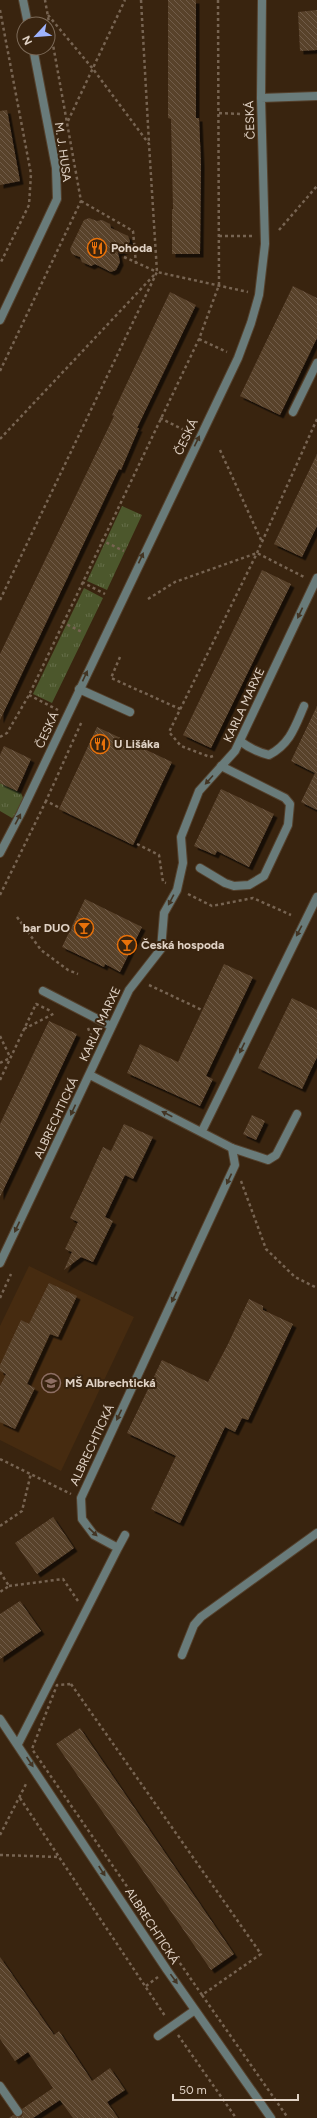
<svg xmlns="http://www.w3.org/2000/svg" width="317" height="2118" viewBox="0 0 317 2118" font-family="Figtree,sans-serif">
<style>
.built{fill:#462b10}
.grass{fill:url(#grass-tufts)}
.building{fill:url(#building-back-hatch);filter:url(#shadow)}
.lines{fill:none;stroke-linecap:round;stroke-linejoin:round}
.service-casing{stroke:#54402c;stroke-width:10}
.minor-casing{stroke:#54402c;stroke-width:10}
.path{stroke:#776452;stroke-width:2.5;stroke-dasharray:3 3;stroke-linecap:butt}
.service{stroke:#697b7a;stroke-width:8}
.minor{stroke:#697b7a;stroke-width:8}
.oneway{fill:#433524}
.labels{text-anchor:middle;stroke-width:4;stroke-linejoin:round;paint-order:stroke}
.street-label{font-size:12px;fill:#e0d2c5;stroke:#39240f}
.poi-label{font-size:12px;font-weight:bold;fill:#e0d2c5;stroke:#39240f;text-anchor:start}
</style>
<defs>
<pattern id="grass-tufts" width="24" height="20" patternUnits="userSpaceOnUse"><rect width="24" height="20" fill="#4c572c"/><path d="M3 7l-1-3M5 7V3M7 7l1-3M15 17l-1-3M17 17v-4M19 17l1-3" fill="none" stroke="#666e49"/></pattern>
<pattern id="building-back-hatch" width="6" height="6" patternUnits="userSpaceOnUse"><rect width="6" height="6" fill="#59422c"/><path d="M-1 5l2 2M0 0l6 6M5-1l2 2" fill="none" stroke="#715c49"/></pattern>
<filter id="shadow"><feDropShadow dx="3.5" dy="3.5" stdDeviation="0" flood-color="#0009"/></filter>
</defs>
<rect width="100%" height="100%" fill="#39240f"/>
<path class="built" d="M29 1266 134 1317 61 1471 0 1440V1326Z"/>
<path class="grass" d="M122 506 142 515 107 590 87 581Z
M84 588 103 598 52 703 33 694Z
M0 783 21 793 24 800 18 813 12 818 0 811Z"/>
<path class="building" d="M168 0H196V118H199L201 164 200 254H172V209H173L171 119 168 118Z
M317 10V50L300 51 298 12Z
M7 110 20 181 0 185V111Z
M89 218 97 221 102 220 110 224 111 228 128 236 130 241 126 250 118 253 120 262 116 270 111 272 95 264 91 266 82 262 80 257 72 254 70 249 84 220Z
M293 286 317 298V338L280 415 240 396Z
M170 292 196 305 137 428H139L121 470 119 469 0 720V654L114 416 112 415Z
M317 454V526L302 557 274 544Z
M262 570 291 584 211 748 183 735Z
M317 706V810L301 802 315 773 291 761Z
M97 727 172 762 133 845 59 809Z
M4 746 31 759 17 791 0 783V755Z
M221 789 274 814 249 867 217 851 215 855 194 846Z
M85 899 142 927 120 972 105 964 104 967 62 947Z
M224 964 253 977 206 1076 213 1079 200 1106 127 1073 140 1044 178 1062Z
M292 998 317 1010V1057L302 1089 258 1068Z
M49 1021 77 1034 0 1197V1124Z
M252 1115 265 1121 256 1140 243 1134Z
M124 1124 153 1137 133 1179 125 1175 105 1217 113 1221 93 1262 81 1257 64 1270 72 1252 65 1249 78 1222 70 1218 103 1147 111 1151Z
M49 1283 77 1296 58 1337 50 1334 27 1384 35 1388 15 1429 0 1422V1386L6 1374 0 1371V1365L21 1320 29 1324Z
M249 1299 263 1306V1310L293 1324 248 1420 242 1418 235 1432 225 1427 180 1523 151 1509 176 1456 127 1433 162 1360 208 1382 228 1344Z
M53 1517 74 1548 37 1574 15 1543Z
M20 1601 41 1631 0 1659V1614Z
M80 1728 234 1954 211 1970 56 1744Z
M0 1957 54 2035 59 2031 92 2081 110 2068 125 2090 107 2102 118 2118H73L60 2100 33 2118H9L13 2115 21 2117 23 2114 22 2109 53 2088 28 2052 15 2061 0 2039Z"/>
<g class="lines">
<defs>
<path id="service" d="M293 412 317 363
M79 689 130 712
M240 741C249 748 257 752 269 755 290 744 295 727 304 706
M200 868 225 883 234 886 249 885 264 876 288 825 290 804 285 798 221 766
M43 991 111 1026
M232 1148 268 1160 276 1155 297 1114
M182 1655 194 1625 201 1617 317 1533
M0 2086 18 2112"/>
<path id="minor" d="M23 0 28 24
M261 98 317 96
M0 320 57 199 56 168 33 48
M0 853 21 813 238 358 251 323 259 295 265 244 261 98 262 0
M202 1131 317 897
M0 1263 129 990 161 949 164 913 177 890 183 863 181 837 199 791 235 751 317 578
M118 1548 125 1535
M0 1719 167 1970 271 2118
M18 1744 118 1548 94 1535 82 1519 81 1498 235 1165 232 1148 90 1075
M158 2036 195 2010"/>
</defs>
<use href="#service" class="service-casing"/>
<use href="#minor" class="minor-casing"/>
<path class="path" d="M141 0 149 143
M0 10 31 174 29 205 0 264
M48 15 93 69 149 144 157 272 248 292
M219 113 242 114
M68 121 125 0
M81 201 133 231 136 264
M279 230 317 186
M219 236H252
M124 257 157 272
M199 339 227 352
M0 371 81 201 45 0
M160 418 190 433
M0 439 155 274
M220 450 262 542
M101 540 124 551
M82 582 105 594
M148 599 175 582 257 553 304 577
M0 600 157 272
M62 622 82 632
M120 657 111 678 180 709
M29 695 58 710
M0 737 7 733 29 695 199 339 219 285 218 0
M213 756 210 757 181 746 169 732 257 553 317 419
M58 807 46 801 82 721
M137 844 159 855 163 882 166 883
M188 894 212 906 253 898 291 915
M0 895 46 801
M17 917 41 950 68 970 78 974
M149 985 202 1010
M88 1028 92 1038
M24 1029 55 1013
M0 1036 10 1057
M0 1063 10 1058
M0 1080 36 1004 51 1011
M241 1181 266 1249 295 1277 317 1288
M0 1298 11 1274
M0 1459 71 1494
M0 1526 22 1511 31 1473
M0 1572 9 1586 0 1592
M9 1586 63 1579 78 1601
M71 1684 261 1954 202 1995 32 1749 57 1685Z
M20 1798 59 1857
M0 1835 26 1784
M0 1855 59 1857 165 2016
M146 1986 158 1977
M202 1995 288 2118
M178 2035 236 2118"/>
<use href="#service" class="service"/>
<use href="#minor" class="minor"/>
</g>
<defs><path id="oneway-solid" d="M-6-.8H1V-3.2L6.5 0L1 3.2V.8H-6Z"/></defs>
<g class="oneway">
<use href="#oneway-solid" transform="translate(197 441) rotate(-64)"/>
<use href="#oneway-solid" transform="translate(141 558) rotate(-65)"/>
<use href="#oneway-solid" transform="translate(300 613) rotate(115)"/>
<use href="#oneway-solid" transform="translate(85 676) rotate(-65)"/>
<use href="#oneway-solid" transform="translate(209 780) rotate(132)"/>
<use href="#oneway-solid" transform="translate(18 819) rotate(-62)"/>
<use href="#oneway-solid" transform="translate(171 900) rotate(118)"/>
<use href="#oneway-solid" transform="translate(299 931) rotate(118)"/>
<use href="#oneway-solid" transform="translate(242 1048) rotate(116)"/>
<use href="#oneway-solid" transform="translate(73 1110) rotate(115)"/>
<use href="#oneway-solid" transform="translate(167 1114) rotate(-153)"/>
<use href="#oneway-solid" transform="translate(229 1179) rotate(115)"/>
<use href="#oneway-solid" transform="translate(17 1227) rotate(115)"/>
<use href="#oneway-solid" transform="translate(174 1297) rotate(115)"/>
<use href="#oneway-solid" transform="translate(119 1415) rotate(115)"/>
<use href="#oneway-solid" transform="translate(93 1532) rotate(44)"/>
<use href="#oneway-solid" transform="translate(30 1762) rotate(56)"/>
<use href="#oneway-solid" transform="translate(102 1871) rotate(57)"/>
<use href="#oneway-solid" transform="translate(174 1979) rotate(54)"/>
</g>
<defs>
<symbol id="restaurant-ring" viewBox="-11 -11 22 22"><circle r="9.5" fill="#39240f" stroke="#e8710a" stroke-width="1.5"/><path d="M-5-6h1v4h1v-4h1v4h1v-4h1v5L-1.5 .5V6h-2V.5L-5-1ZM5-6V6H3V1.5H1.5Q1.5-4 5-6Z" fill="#e8710a"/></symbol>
<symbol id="bar-ring" viewBox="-11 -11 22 22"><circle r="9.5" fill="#39240f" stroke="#e8710a" stroke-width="1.5"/><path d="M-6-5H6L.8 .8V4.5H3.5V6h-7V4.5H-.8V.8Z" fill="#e8710a"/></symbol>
<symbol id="school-ring" viewBox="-11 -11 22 22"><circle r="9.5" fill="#39240f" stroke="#8d6e63" stroke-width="1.5"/><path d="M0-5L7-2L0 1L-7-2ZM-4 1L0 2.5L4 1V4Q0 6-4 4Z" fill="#8d6e63"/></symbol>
</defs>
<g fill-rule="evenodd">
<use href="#restaurant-ring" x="86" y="237" width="22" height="22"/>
<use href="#restaurant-ring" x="89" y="733" width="22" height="22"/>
<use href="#bar-ring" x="73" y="917" width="22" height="22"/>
<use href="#bar-ring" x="116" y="934" width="22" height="22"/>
<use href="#school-ring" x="40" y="1372" width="22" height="22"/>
</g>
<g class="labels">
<g class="street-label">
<text transform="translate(250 120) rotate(-92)" y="4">ČESKÁ</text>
<text transform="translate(63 152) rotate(82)" y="4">M. J. HUSA</text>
<text transform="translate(186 437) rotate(-64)" y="4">ČESKÁ</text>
<text transform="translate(244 705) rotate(-65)" y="4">KARLA MARXE</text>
<text transform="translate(47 730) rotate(-65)" y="4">ČESKÁ</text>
<text transform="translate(100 1024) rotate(-65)" y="4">KARLA MARXE</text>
<text transform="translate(56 1118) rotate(-65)" y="4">ALBRECHTICKÁ</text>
<text transform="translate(92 1445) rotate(-65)" y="4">ALBRECHTICKÁ</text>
<text transform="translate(152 1926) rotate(57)" y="4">ALBRECHTICKÁ</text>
</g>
<g class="poi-label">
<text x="111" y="252">Pohoda</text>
<text x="114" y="748">U Lišáka</text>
<text x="70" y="932" text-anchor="end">bar DUO</text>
<text x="141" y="949">Česká hospoda</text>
<text x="65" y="1387">MŠ Albrechtická</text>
</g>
</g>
<g transform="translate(36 36) rotate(244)"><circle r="19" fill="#39240f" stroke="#7c6a58"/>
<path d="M0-3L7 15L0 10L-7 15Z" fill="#9eb3fd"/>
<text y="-6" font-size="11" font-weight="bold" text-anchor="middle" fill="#e0d2c5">N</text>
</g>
<path d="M173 2094v6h125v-6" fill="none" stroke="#e0d2c5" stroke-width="2"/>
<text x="179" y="2094" font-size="12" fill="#e0d2c5" stroke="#39240f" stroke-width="3" paint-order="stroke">50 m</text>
</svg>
